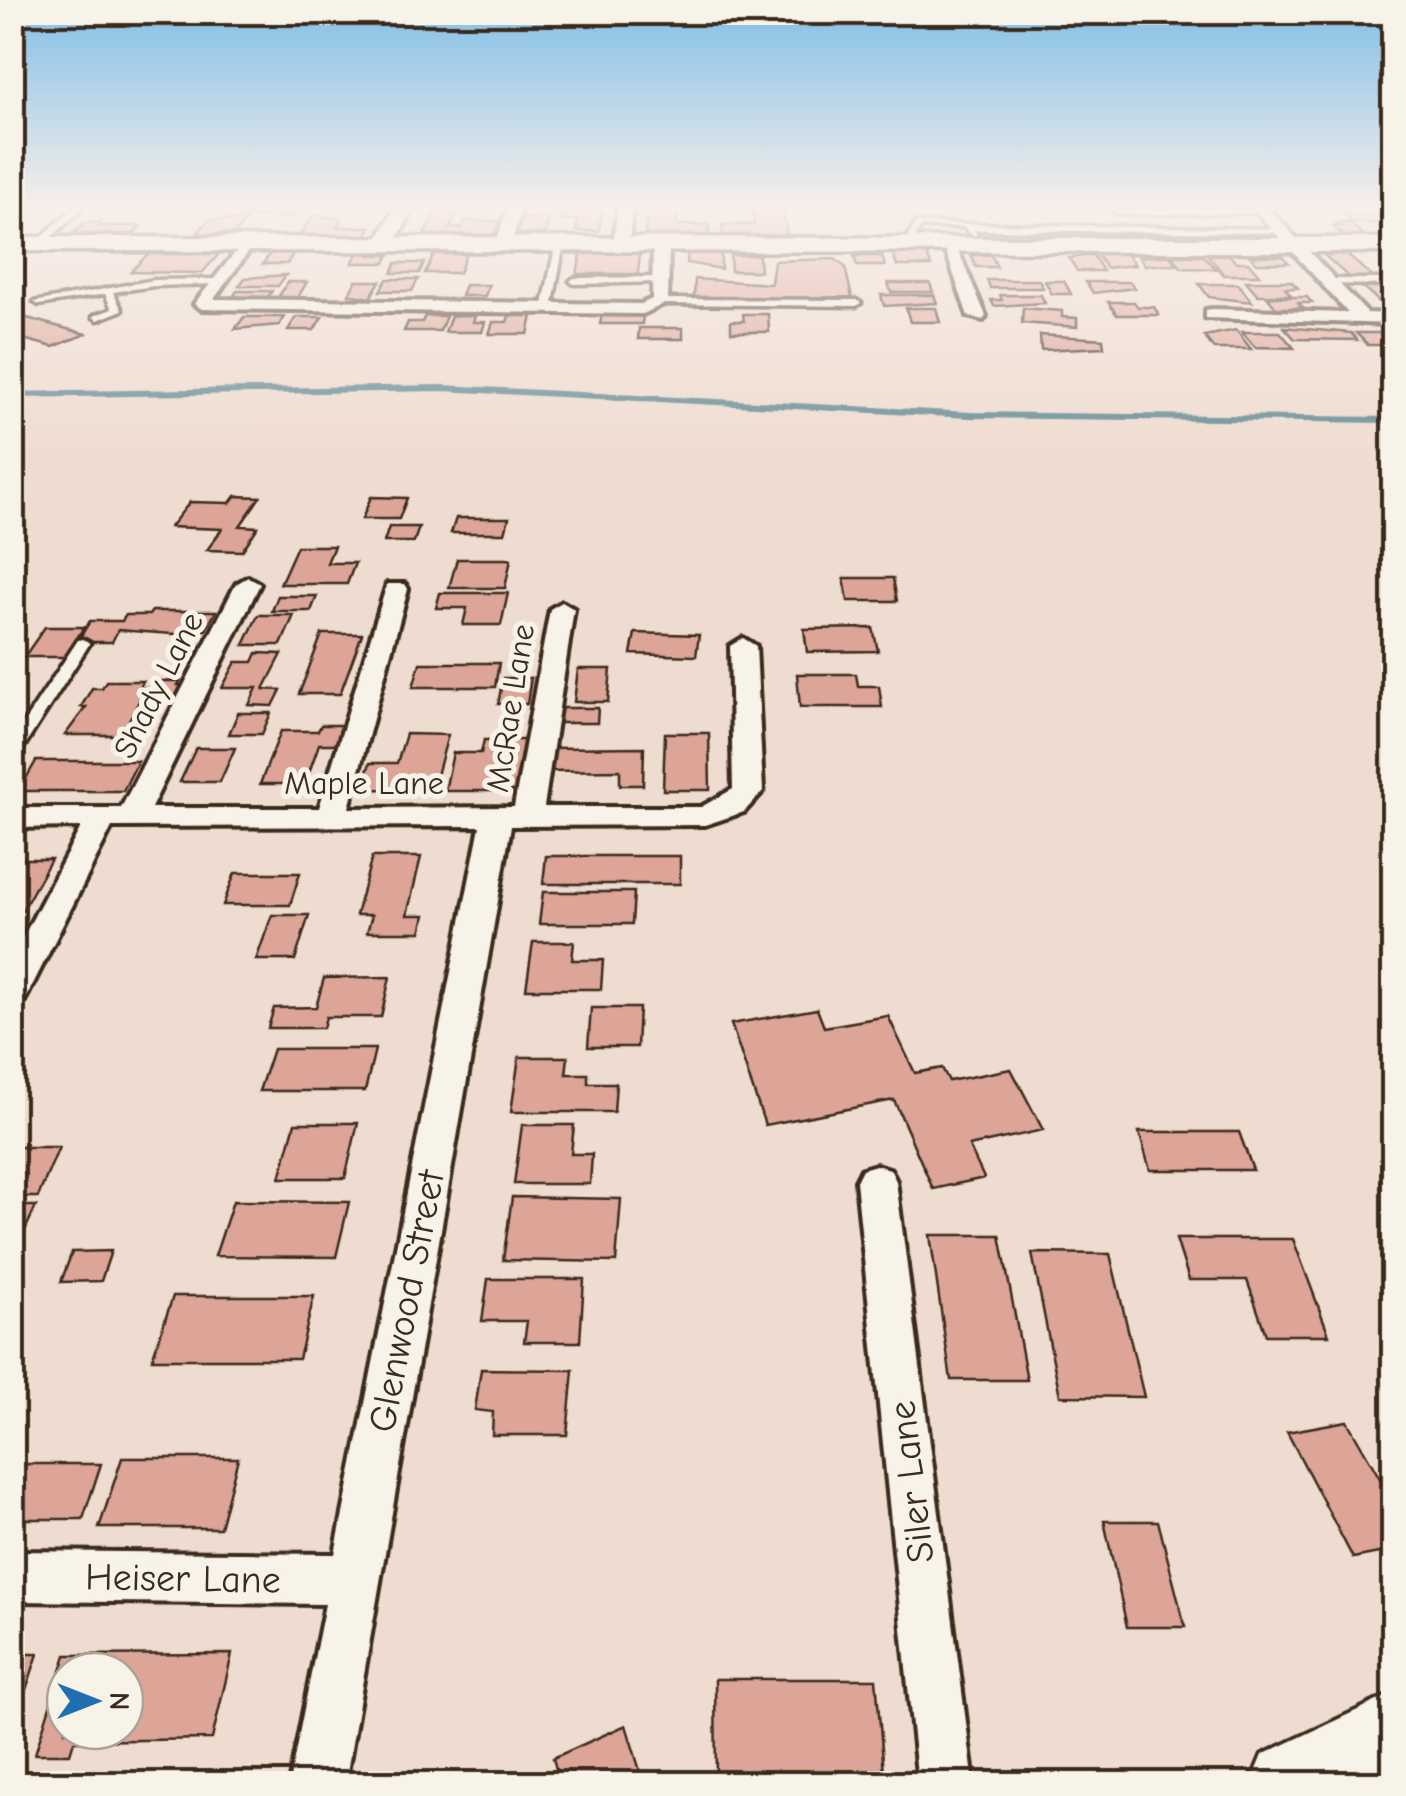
<svg xmlns="http://www.w3.org/2000/svg" width="1406" height="1796" viewBox="0 0 1406 1796" font-family="'Comic Neue',sans-serif">
<style>
.lines{fill:none;stroke-linecap:round;stroke-linejoin:round}
.stream{stroke:#698d97;stroke-width:6}
.building{fill:#dda598;stroke:#3b2a1e;stroke-width:2.5;fill-rule:evenodd}
.service-casing{stroke:#3b2a1e;stroke-width:7}
.minor-casing{stroke:#3b2a1e;stroke-width:8}
.tertiary-casing{stroke:#3b2a1e;stroke-width:8}
.secondary-casing{stroke:#3b2a1e;stroke-width:7}
.service{fill:#f7f3e8;fill-rule:evenodd}
.minor{fill:#f7f3e8;fill-rule:evenodd}
.tertiary{fill:#f7f3e8;fill-rule:evenodd}
.secondary{fill:#f7f3e8;fill-rule:evenodd}
.labels{text-anchor:middle;stroke-width:10;stroke-linejoin:round;paint-order:stroke}
.street-label{font-size:32px;fill:#3b2a1e;stroke:#f7f3e8}
.near-street-label{font-size:38px;fill:#3b2a1e;stroke:#f7f3e8}
</style>
<rect width="100%" height="100%" fill="#efdcd0"/>
<filter id="ink" filterUnits="userSpaceOnUse"><feTurbulence type="fractalNoise" baseFrequency=".01" numOctaves="2"/><feDisplacementMap in="SourceGraphic" scale="20" xChannelSelector="R" yChannelSelector="G"/><feConvolveMatrix kernelMatrix="1 2 1 2 8 2 1 2 1" color-interpolation-filters="sRGB"/></filter>
<g filter="url(#ink)">
<g class="lines">
<path class="stream" d="M12 395 442 388 971 415 1394 420"/>
</g>
<path class="building" d="M298 208 291 217H244L254 208Z
M648 208H678L677 225H709V235H645Z
M753 208H783L787 235H723L722 225H754Z
M581 211H602L599 231H576L578 220H559L561 214Z
M435 213H457L450 228H462L465 221H500L495 235H424Z
M313 215 342 219 337 227H371L365 237 300 235Z
M1345 215H1376L1386 223H1353Z
M522 218H549L545 234H517Z
M208 220H246L235 234H197Z
M101 222 98 226H141L133 234H72L85 223Z
M1337 223H1349L1366 237H1345L1333 226H1341Z
M359 251H372L370 255H389L385 263H352Z
M688 251H721V269L687 263Z
M892 251 927 254 931 266H897Z
M271 252H294L287 264H263Z
M1095 252H1126L1135 265 1106 268Z
M581 253H640L638 274H577Z
M148 254H219L202 273 131 272Z
M434 254H466L459 273H425Z
M1346 254 1375 279 1352 280 1324 255Z
M730 255H759L760 271H731Z
M971 255H991L997 267H976Z
M1093 255 1103 271H1077L1069 258Z
M1208 255H1229L1236 262H1248L1259 275H1224Z
M854 256H882L885 266H857Z
M1149 256H1170L1177 265H1145L1139 257Z
M1172 256H1204L1216 269 1182 268Z
M1250 256H1282L1289 263H1257Z
M835 259 845 267 852 297 694 298 695 279 771 284 774 261Z
M396 263H424L419 273H392Z
M286 275 278 286H239L245 278Z
M387 279H418L412 291H380Z
M987 280H1039L1043 288H990Z
M356 281H380L370 298 349 294Z
M1045 281H1064L1071 294H1052Z
M1246 281H1291L1298 288H1285L1291 295H1258Z
M288 282H307L295 302H275Z
M1086 282H1130L1135 288 1093 293Z
M888 283H930L933 292H891Z
M1199 284H1238L1252 302 1209 297Z
M1349 284H1382L1394 294V306H1384L1364 288Z
M465 285H489L485 296H461Z
M237 291H272L266 300H231Z
M881 295H934L937 303 884 306Z
M1000 295H1041L1045 303 994 306 991 300H1002Z
M1267 297H1307L1312 303H1298L1303 308H1276Z
M1108 302H1134L1138 307H1154L1159 315H1117Z
M906 308H936L940 322H910Z
M1023 308 1062 311V317L1077 318V327L1022 323Z
M743 314H768L769 332H731V321H744Z
M602 315H643L642 324H600Z
M425 316H446L440 331H404L408 322H422Z
M451 316H475L473 322H485L482 332H445Z
M509 316H532L528 334H489L493 322H507Z
M244 317H284L279 325 235 329Z
M296 317H322L314 330H288Z
M27 318 86 334 53 347 12 336V324Z
M1284 327 1351 333 1357 340 1295 339Z
M639 328H683V339H638Z
M1236 330 1251 349H1214L1204 336Z
M1242 332H1280L1294 348 1255 347Z
M1356 333H1389L1394 345H1368Z
M1040 335 1103 339 1104 347 1041 350Z
M235 496 260 497 240 526 258 527 242 551 207 550 222 529 170 527 190 502 230 503Z
M371 497 407 498 399 519H362Z
M456 518H509L505 533H451Z
M389 527H419L414 542H384Z
M297 546H334L327 563H355L347 584H280Z
M457 559H511L505 588H449Z
M844 578H893L897 601H848Z
M440 593H508L501 625H463L467 608H436Z
M278 596H317L311 611H272Z
M152 611H216L206 630H189L186 635 118 630 112 642H77L90 621H122L126 615H149Z
M258 615H294L281 645H244Z
M45 627H84L65 657H24Z
M873 628 878 651 807 652 804 629Z
M635 633 699 635 696 656 631 654Z
M322 634H362L340 694H299Z
M257 653 282 654 264 689 281 690 273 706 249 705 257 688H222L236 662H253Z
M420 663H499L495 687H413Z
M578 669H611L608 702H574Z
M797 674H856L858 686H879L882 707H800Z
M503 678H531L527 704H498Z
M106 681H143L140 688H146L129 720H146L138 735H65L86 707H81L92 688H102Z
M160 681H180L178 685H188L182 698H163L165 693H153Z
M561 708H598L597 723H559Z
M238 713H271L262 734H229Z
M321 725H353L346 744H319L305 784H260L281 731H318Z
M665 733H709L710 790H663Z
M406 734 448 735 433 790 361 789 370 763H397Z
M484 740H525L516 791H445L453 753H481Z
M644 747 643 785H620V770L550 771 553 748Z
M196 748H235L220 782H180Z
M36 761H138L123 791H19Z
M546 856H680V884H543Z
M372 857H421L407 915H425L421 932H367L372 915H356Z
M12 859H51L14 925H12Z
M235 873H300L290 905H223Z
M543 892H634L632 924H539Z
M272 915H309L295 960H256Z
M533 942H574L572 960H603L601 989H526Z
M390 977 381 1017H326L323 1028H268L274 1008 316 1007 324 978Z
M591 1008H639L637 1047H588Z
M817 1009 824 1027 888 1016 915 1073 942 1068 949 1081 1011 1069 1043 1130 969 1146 984 1178 933 1189 894 1100 765 1125 731 1024Z
M273 1049H375L365 1091H259Z
M519 1057H568L566 1074H588V1083H616L614 1112H511Z
M295 1123H358L345 1178H280Z
M522 1125H574L571 1154H592L590 1184H514Z
M1139 1132H1239L1253 1170H1150Z
M12 1147H59L38 1197H12Z
M512 1197 621 1199 616 1262 503 1260Z
M233 1201 349 1202 336 1257 215 1256Z
M12 1206H36L12 1259Z
M930 1235H1000L1027 1380H951Z
M1176 1239H1293L1329 1335H1266L1247 1280H1189Z
M111 1251 101 1281 61 1282 72 1252Z
M1032 1253 1110 1254 1144 1397 1060 1396Z
M488 1279H584L580 1342H524L527 1321H482Z
M173 1296H314L299 1359H152Z
M481 1369 573 1370 567 1435H492L493 1412 475 1410Z
M1347 1421 1394 1503V1550L1353 1558 1287 1432Z
M122 1458H238L220 1528H99Z
M12 1464H101L83 1519H12Z
M1104 1521H1158L1185 1627H1127Z
M12 1654H38L15 1722H12Z
M232 1654 212 1739 74 1741 70 1754H35L66 1655ZM65 1671H125V1731H65Z
M715 1679H876L885 1784H716Z
M626 1725 644 1784H560L553 1758Z"/>
<g class="lines">
<defs>
<path id="service" d="M74 208H83L42 246H36V242Z
M1263 209 1266 213 1117 214 1113 212 1117 210Z
M916 223 1282 229 1286 231 1282 233 974 230 977 234 973 236 964 227H921L916 236 918 243 914 245 908 236Z
M560 241 564 243 552 309 547 312 542 309 556 243Z
M660 277 663 282 574 284 570 281 574 278Z
M214 279 217 284 154 286 113 292 122 310 98 320 93 317 95 315 112 309 105 294 39 305 34 302 154 280Z
M1327 279H1394V285L1324 284Z
M660 299 856 300 861 303 856 306 657 304Z
M83 639 90 643 20 753 12 758V740L78 640Z"/>
<path id="minor" d="M508 208H522L511 244 503 249 495 244Z
M618 208H632L629 243 621 248 613 243Z
M1253 208H1268L1367 313 1394 314V324L1206 318V310L1212 309 1348 313Z
M661 238 669 243 668 302 643 314 202 309 194 304 246 239 254 244 214 299 641 304 652 299 653 243Z
M942 240 955 243 986 316 983 320 968 316Z
M248 577 260 584 151 808H319L387 584H405L408 589 349 808 514 807 550 609 562 602 574 609 544 807H701L733 789 730 646 743 638 756 646 763 791 744 812 705 825 511 826 345 1784H289L325 1604 12 1601V1551L335 1554 480 826 112 827 29 992 24 1001 12 1004V958L81 827 12 828V808H121L236 584Z
M876 1165 890 1169 896 1181 974 1784H918L856 1181 862 1169Z"/>
<path id="tertiary" d="M395 208H414L392 248H378L375 244Z"/>
<path id="secondary" d="M12 237 1394 238V252L12 251Z
M1394 1693V1776L1378 1784H1250L1262 1755Z"/>
</defs>
<use href="#service" class="service-casing"/>
<use href="#minor" class="minor-casing"/>
<use href="#tertiary" class="tertiary-casing"/>
<use href="#secondary" class="secondary-casing"/>
<use href="#service" class="service"/>
<use href="#minor" class="minor"/>
<use href="#tertiary" class="tertiary"/>
<use href="#secondary" class="secondary"/>
</g>
</g>
<linearGradient id="sky" x2="0" y2="1"><stop stop-color="#81bfe8"/><stop offset="0.45" stop-color="#f8efea"/><stop offset="1" stop-color="#f8efea" stop-opacity="0"/></linearGradient>
<rect width="1406" height="460" fill="url(#sky)"/>
<g class="labels">
<g class="street-label">
<text transform="translate(158 685) rotate(-63)" y="11">Shady Lane</text>
<text transform="translate(510 708) rotate(-81)" y="11">McRae Lane</text>
<text x="364" y="794">Maple Lane</text>
</g>
<g class="near-street-label">
<text transform="translate(406 1301) rotate(-79)" y="13">Glenwood Street</text>
<text transform="translate(911 1482) rotate(-97)" y="13">Siler Lane</text>
<text transform="translate(183 1578) rotate(1)" y="13">Heiser Lane</text>
</g>
</g>
<rect width="1406" height="1796" fill="none" stroke="#f7f3e8" stroke-width="50"/>
<rect x="25" y="25" width="1356" height="1746" fill="none" stroke="#3b2a1e" stroke-width="4" filter="url(#ink)"/>
<g transform="translate(95 1701) rotate(90)"><circle r="48" fill="#f7f3e8" stroke="#aca397" stroke-width="2.5"/>
<path d="M0-8L18 38L0 25L-18 38Z" fill="#1f6fb2"/>
<text y="-15" font-size="28" font-weight="bold" text-anchor="middle" fill="#3b2a1e">N</text>
</g>
</svg>
